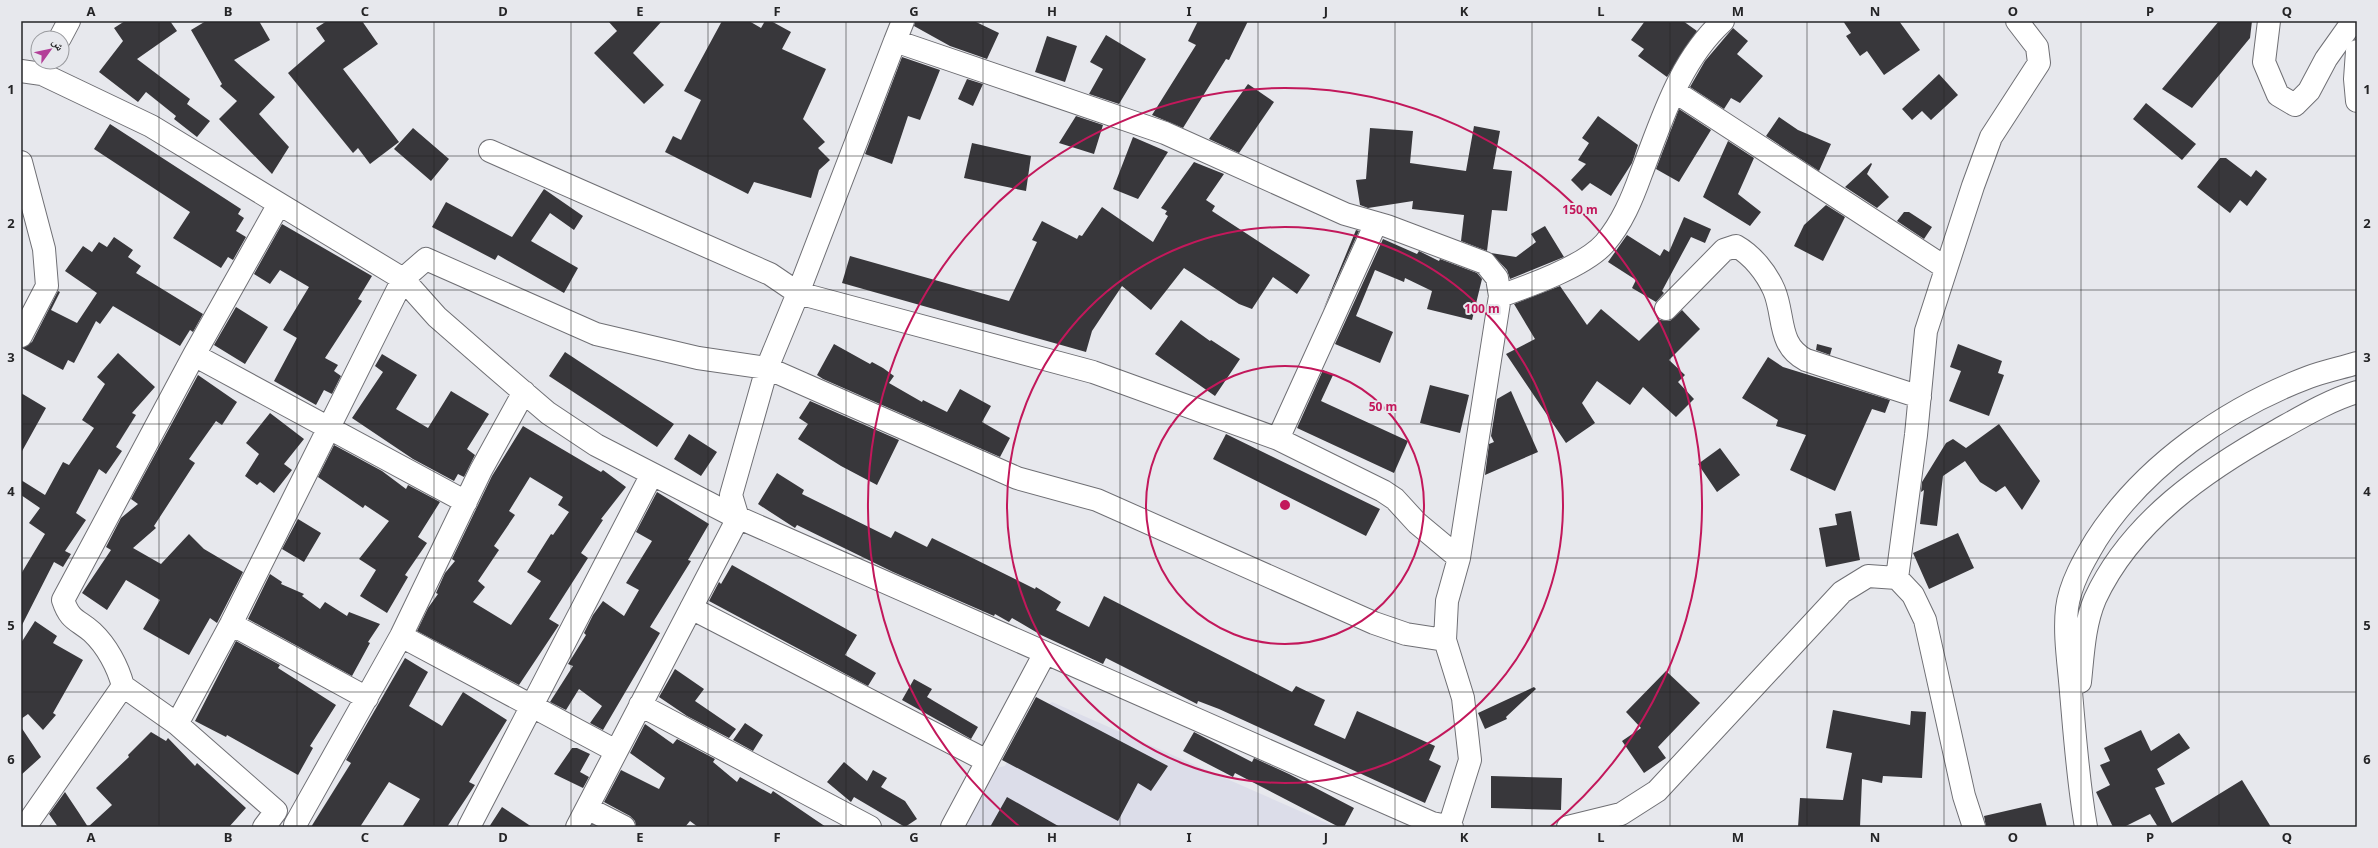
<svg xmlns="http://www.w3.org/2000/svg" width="2378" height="848" viewBox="0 0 2378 848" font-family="'Noto Sans','Noto Naskh Arabic',sans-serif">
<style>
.built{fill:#dcdde9}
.building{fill:#38373b;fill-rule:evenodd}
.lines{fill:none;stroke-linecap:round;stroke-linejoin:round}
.minor-casing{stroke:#6f6f74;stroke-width:24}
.major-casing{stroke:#6f6f74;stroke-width:24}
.minor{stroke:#fff;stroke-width:22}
.major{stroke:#fff;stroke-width:22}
.grid{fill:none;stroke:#252527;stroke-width:1;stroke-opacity:0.55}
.ring{fill:none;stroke:#c2185b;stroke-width:2}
.centre{fill:#c2185b;stroke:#e7e8ed;stroke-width:2}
.ring-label{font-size:12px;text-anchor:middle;font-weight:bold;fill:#c2185b;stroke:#e7e8ed;stroke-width:4;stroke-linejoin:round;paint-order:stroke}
.neatline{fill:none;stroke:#252527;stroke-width:1.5}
.grid-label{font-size:13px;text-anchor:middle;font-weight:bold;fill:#252527}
</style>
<rect width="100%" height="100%" fill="#e7e8ed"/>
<path class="built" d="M1035 701 1046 706 1052 702 1336 827H958L987 770 1005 766Z"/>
<path class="building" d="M125 21H170L177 31 137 59 190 99 187 104 210 121 197 137 174 119 176 116 146 92 138 102 99 72 123 41 114 28Z
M206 21H259L270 40 234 60 275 97 259 114 289 147 272 174 219 119 237 101 220 86 222 84 191 30Z
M327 21H362L378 44 343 69 399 142 370 164 358 148 353 153 288 73 325 41 316 28Z
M608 21H662L633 53 664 85 644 104 594 53 617 31Z
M722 21H749L761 28 765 21H771L791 32 782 49 826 69 803 119 825 142 818 148 830 160 819 170 811 198 754 182 748 194 665 152 673 136 681 140 701 100 684 91Z
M915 21H974L999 33 987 59 950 46 914 26Z
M1198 21H1248L1229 60 1226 59 1183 128 1152 115 1196 45 1188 41Z
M1645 21H1683L1697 31 1667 77 1638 56 1644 49 1631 40Z
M1843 21H1899L1920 50 1884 75 1867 51 1860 56 1846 36 1851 33Z
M2219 21H2252L2250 38 2192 108 2162 89Z
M1733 28 1748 41 1737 54 1763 76 1740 103 1731 98 1724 109 1690 87 1705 61Z
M1106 35 1146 59 1119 104 1089 94 1103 69 1090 62Z
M1047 36 1077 46 1065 82 1035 72Z
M902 57 940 70 920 120 908 116 892 164 865 154Z
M1939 74 1958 95 1931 120 1922 111 1912 120 1902 109Z
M967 79 983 84 973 106 958 99Z
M1248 84 1274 102 1239 153 1209 139Z
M2146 103 2196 144 2182 160 2133 119Z
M1679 109 1711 130 1679 182 1656 169Z
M1076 116 1103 125 1094 154 1059 143Z
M1598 116 1638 145 1632 163 1611 196 1590 183 1582 191 1571 180 1586 164 1578 160 1589 143 1582 138Z
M1779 117 1798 130 1831 144 1819 171 1766 136Z
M110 124 241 209 238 214 244 218 236 231 246 237 233 260 228 257 221 268 173 238 190 212 94 149Z
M1474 126 1500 131 1493 169 1512 171 1507 211 1492 210 1487 251 1461 241 1464 215 1412 209 1413 201 1368 208 1360 205 1356 180 1366 179 1370 128 1413 131 1410 163 1466 171Z
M413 128 449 159 431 181 394 149Z
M1133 137 1168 152 1138 199 1113 189Z
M1728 141 1754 158 1738 194 1761 212 1750 226 1703 197Z
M972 143 1031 156 1026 191 964 178Z
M2220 158H2226L2251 177 2256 170 2267 179 2247 206 2240 200 2230 213 2197 187Z
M1194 162 1224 174 1206 200 1215 206 1212 211 1310 275 1297 294 1273 277 1252 309 1239 304 1184 268 1151 310 1122 286 1092 331 1086 352 842 283 850 256 1009 301 1037 242 1032 240 1042 221 1077 239 1079 235 1082 236 1102 207 1153 242 1168 216 1165 214 1167 211 1161 208Z
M1871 163 1872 164 1867 174 1889 197 1877 208 1845 187Z
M544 189 583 216 574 230 550 213 531 241 578 268 564 293 498 255 495 260 432 227 446 202 512 237Z
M1826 205 1845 217 1823 261 1794 246 1804 225Z
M1904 212H1909L1932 227 1924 239 1897 221Z
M1684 217 1711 229 1705 243 1691 237 1662 291 1664 293 1656 302 1632 288 1636 280 1608 262 1627 235 1660 256 1664 249 1669 252Z
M282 224 372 276 358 299 362 301 325 358 338 365 334 371 341 376 332 394 324 390 316 405 274 381 297 338 283 330 309 287 280 270 270 284 254 274Z
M1545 226 1564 257 1510 279 1507 270 1491 253 1516 257 1536 242 1531 234Z
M1356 230 1359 231 1323 310Z
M114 237 133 250 128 257 141 266 136 273 203 314 193 332 190 330 180 346 113 306 100 324 96 321 74 363 68 360 63 370 22 348 32 342 58 291 60 292 51 310 77 323 97 293 65 271 83 246 92 252 99 242 107 247Z
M1383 239 1417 254 1419 251 1439 261 1440 259 1477 273 1482 279 1472 320 1427 309 1432 291 1405 278 1404 282 1375 270 1356 316 1393 332 1380 363 1335 344Z
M1560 286 1587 325 1601 309 1639 341 1660 320 1670 321 1682 310 1700 329 1669 360 1685 375 1678 382 1694 399 1676 417 1643 387 1630 405 1597 381 1582 403 1595 423 1566 443 1506 354 1535 339 1514 304Z
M236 307 268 327 245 364 214 345Z
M1181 320 1210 341 1211 340 1240 359 1215 396 1155 354Z
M834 344 870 364 872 362 883 368 894 376 889 383 922 402 923 400 947 412 960 389 991 406 982 422 1010 438 1000 457 823 379 817 375Z
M1817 344 1832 348 1830 355 1816 350Z
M1958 344 2002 361 1998 373 2004 375 1989 416 1949 401 1961 371 1950 367Z
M565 352 674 424 657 447 549 376Z
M118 353 155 387 132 413 136 415 116 447 122 451 106 474 99 469 76 513 86 520 65 551 71 554 63 567 54 562 21 627V574L45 534 29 523 40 508 21 495V480L45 495 63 462 69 465 94 428 82 420 105 384 97 377Z
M382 354 417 375 396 409 428 428 451 391 489 414 467 449 475 455 464 477 458 474 454 481 413 459 352 418 383 372 375 366Z
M1768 357 1783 367 1890 400 1885 413 1872 409 1835 491 1790 470 1806 435 1776 426 1778 420 1742 398Z
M1323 370 1333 375 1321 401 1408 441 1394 473 1297 428Z
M198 375 237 402 222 425 216 421 189 459 195 463 154 526 156 528 133 548 161 564 189 534 204 549 243 572 217 623 210 618 189 655 143 629 160 600 126 580 107 610 82 593 111 550 106 547 121 518 138 504 131 499Z
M1430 385 1469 395 1460 433 1420 423Z
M1511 391 1538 452 1485 475 1489 444 1494 442 1491 436 1497 399Z
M21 393 46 408 21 453Z
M810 401 899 440 877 485 841 466 798 439 808 424 799 418Z
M270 413 304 439 284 464 292 470 274 493 260 482 257 485 245 476 259 454 246 443Z
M1999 424 2040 481 2022 510 2005 486 1996 492 1980 482 1965 461 1943 476 1937 526 1920 524 1924 490 1921 492 1922 482 1946 443 1953 439 1966 448Z
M523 426 601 472 603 470 626 487 601 519 603 520 581 553 588 558 549 619 559 625 519 685 417 631 428 608 438 594 436 593 445 573 455 561 452 559 492 476ZM530 477 563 497 558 505 569 512 553 535 551 534 527 572 541 581 511 625 473 602 485 587 478 581 499 550 494 546 515 515 509 511Z
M689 434 717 452 701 476 674 459Z
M1226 434 1380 509 1366 536 1213 459Z
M334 445 382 471 406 489 408 485 440 502 418 537 427 543 405 575 408 577 387 613 360 596 376 570 359 559 389 521 365 505 363 508 318 477Z
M1720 448 1740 475 1717 492 1698 464Z
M777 473 804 490 802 494 891 538 895 531 927 547 932 538 1035 589 1036 587 1061 602 1056 610 1089 627 1104 596 1292 692 1296 686 1325 700 1314 725 1345 739 1357 711 1435 746 1429 760 1441 766 1425 803 1219 709 1198 701 1197 704 1106 658 1103 664 1041 635 1012 618 1009 622 995 614 994 616 893 572 797 525 795 528 758 504Z
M657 492 709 524 688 560 691 561 650 627 660 633 603 730 590 723 602 706 579 689 566 710 550 702 573 666 568 664 586 635 584 633 593 615 603 601 624 616 639 590 626 583 652 541 636 532Z
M1851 511 1860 560 1826 567 1819 528 1837 525 1835 514Z
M298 519 321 533 304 562 282 549Z
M1958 533 1974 568 1929 589 1913 553Z
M732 565 857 635 845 655 876 673 868 686 709 601 719 582 721 584Z
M270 574 282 582 281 584 304 594 302 596 320 609 325 602 347 616 349 612 380 624 368 642 370 643 352 676 248 619Z
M35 621 57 636 53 643 83 660 53 713 56 715 43 730 28 714 21 719V643Z
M236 641 280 665 278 668 336 705 310 746 313 748 298 775 227 735 226 737 195 721Z
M405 658 428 672 409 706 442 726 463 692 507 720 469 782 475 785 447 827H402L420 799 389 782 360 827H311L351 763 346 760Z
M675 669 704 689 695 701 736 729 729 738 687 716 659 697Z
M1666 671 1700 703 1658 747 1666 758 1644 773 1622 741 1641 728 1626 712Z
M914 679 932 689 927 697 978 727 971 739 902 700Z
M1534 687 1536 689 1506 717 1507 719 1485 729 1478 713Z
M1036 697 1168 766 1151 791 1138 783 1118 821 1002 760Z
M1833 710 1910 725 1911 711 1926 712 1922 778 1883 776 1882 783 1862 779 1860 827H1798L1800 798 1843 800 1852 753 1826 748Z
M745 723 763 735 753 751 733 740Z
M645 724 673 744 677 739 715 759 713 762 737 782 740 777 771 794 773 791 826 827H698L690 821 685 827H636L635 821 630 816 604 802 621 770 659 789 665 778 630 753Z
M21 727 41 757 21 775Z
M2141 730 2151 751 2179 733 2190 748 2157 769 2165 784 2155 788 2172 823 2242 780 2271 827H2158L2150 814 2124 827H2113L2096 792 2110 785 2100 765 2110 761 2104 748Z
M151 732 166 741 168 738 195 766 197 763 246 808 229 827H88L112 805 96 788 129 757 128 755Z
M1194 732 1252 762 1254 758 1289 774 1354 808 1344 827H1339L1235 773 1233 777 1183 751Z
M572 748H577L590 754 580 772 589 777 583 788 554 774Z
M844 762 867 781 873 770 887 778 881 787 905 801 917 819 905 827 854 797 851 802 827 782Z
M1491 776 1562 778 1561 810 1491 808Z
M65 792 79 813 88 827H58L49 814Z
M1007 797 1060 827H990Z
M2041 803 2047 827H1986L1984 816Z
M502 807 532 827H489Z"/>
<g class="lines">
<defs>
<path id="minor" d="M2269 21 2264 62 2278 95 2295 105 2309 91 2326 59 2353 21
M60 38 69 21
M895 41 903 21
M21 71 42 74 151 126 403 279 437 317 492 365 548 413 596 445 728 513 1432 823 1452 827
M1674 91 1946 268
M490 151 770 274 798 293 767 368 731 495 738 518 577 827
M21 162 44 249 47 286 21 336
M1500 296C1529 286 1585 266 1605 243 1622 223 1632 199 1641 174 1662 120 1679 61 1723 21
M1666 309 1724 250 1736 246C1752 255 1766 272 1774 290 1785 316 1777 345 1806 360L1920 397
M194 355 466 502
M1278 439 1376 223
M1897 578 1916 435 1926 331 1973 186 1991 137 2039 63 2037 47 2017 21
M691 608 987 761
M231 624 367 698
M401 636 616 751
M1445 640 1447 601 1459 558 1417 523 1395 499 1383 491 1278 439 1093 372 798 293 895 41 1165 133 1345 214 1387 226 1485 263 1497 278 1500 296 1459 558
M123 686 177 724 231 624 403 279 426 259 596 334 698 358 767 368 1017 478 1097 500 1374 623 1406 634 1445 640 1463 698 1470 760 1449 827
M640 705 870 827
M177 724 276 811 264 827
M587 808 624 827
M295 825 401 636 481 470 524 392
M25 827 123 686C118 667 107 646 92 632 77 619 70 621 63 600L194 355 279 204
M469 827 652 474
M952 827 1045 653
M1568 827 1621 814 1657 791 1842 592 1868 576 1897 578 1913 595 1925 620 1964 796 1974 827"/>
<path id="major" d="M2357 51 2355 79 2357 101
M2080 682C2083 654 2084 625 2095 599 2131 521 2206 470 2278 430 2303 416 2330 400 2357 392
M2086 827C2078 782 2075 737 2071 692 2069 665 2064 635 2067 608 2070 584 2084 560 2096 540 2144 465 2227 408 2309 377 2325 371 2341 368 2357 363"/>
</defs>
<use href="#minor" class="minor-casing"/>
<use href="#major" class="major-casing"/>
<use href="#minor" class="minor"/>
<use href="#major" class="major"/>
</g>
<path class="grid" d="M159 21V827M297 21V827M434 21V827M571 21V827M708 21V827M846 21V827M983 21V827M1120 21V827M1258 21V827M1395 21V827M1532 21V827M1670 21V827M1807 21V827M1944 21V827M2081 21V827M2219 21V827M21 156H2357M21 290H2357M21 424H2357M21 558H2357M21 692H2357"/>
<g class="ring">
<circle cx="1285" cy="505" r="139"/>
<circle cx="1285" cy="505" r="278"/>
<path d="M1020 827A417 417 0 1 1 1550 827"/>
</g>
<circle cx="1285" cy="505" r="6" class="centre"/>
<g class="ring-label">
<text x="1580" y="214">150 m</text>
<text x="1482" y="313">100 m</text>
<text x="1383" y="411">50 m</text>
</g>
<rect width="2378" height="848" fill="none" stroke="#e7e8ed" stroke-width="44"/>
<g transform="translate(50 50) rotate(57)"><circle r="19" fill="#e7e8ed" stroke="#999a9e"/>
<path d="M0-3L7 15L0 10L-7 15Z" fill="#b33f98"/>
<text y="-6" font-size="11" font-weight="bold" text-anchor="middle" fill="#252527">ش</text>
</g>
<rect x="22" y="22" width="2334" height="804" class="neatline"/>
<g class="grid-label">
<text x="91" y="16">A</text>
<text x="228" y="16">B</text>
<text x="365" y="16">C</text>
<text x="503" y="16">D</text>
<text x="640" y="16">E</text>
<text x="777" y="16">F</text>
<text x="914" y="16">G</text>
<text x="1052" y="16">H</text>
<text x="1189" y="16">I</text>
<text x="1326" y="16">J</text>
<text x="1464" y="16">K</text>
<text x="1601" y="16">L</text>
<text x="1738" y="16">M</text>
<text x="1875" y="16">N</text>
<text x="2013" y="16">O</text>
<text x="2150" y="16">P</text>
<text x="2287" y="16">Q</text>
<text x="11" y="94">1</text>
<text x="2367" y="94">1</text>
<text x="11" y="228">2</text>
<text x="2367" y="228">2</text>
<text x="11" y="362">3</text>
<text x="2367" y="362">3</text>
<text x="11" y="496">4</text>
<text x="2367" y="496">4</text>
<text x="11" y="630">5</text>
<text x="2367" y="630">5</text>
<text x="11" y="764">6</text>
<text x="2367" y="764">6</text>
<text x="91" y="842">A</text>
<text x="228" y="842">B</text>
<text x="365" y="842">C</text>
<text x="503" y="842">D</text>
<text x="640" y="842">E</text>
<text x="777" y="842">F</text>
<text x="914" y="842">G</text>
<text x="1052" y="842">H</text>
<text x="1189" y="842">I</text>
<text x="1326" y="842">J</text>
<text x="1464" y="842">K</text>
<text x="1601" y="842">L</text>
<text x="1738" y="842">M</text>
<text x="1875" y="842">N</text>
<text x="2013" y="842">O</text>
<text x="2150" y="842">P</text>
<text x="2287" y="842">Q</text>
</g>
</svg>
